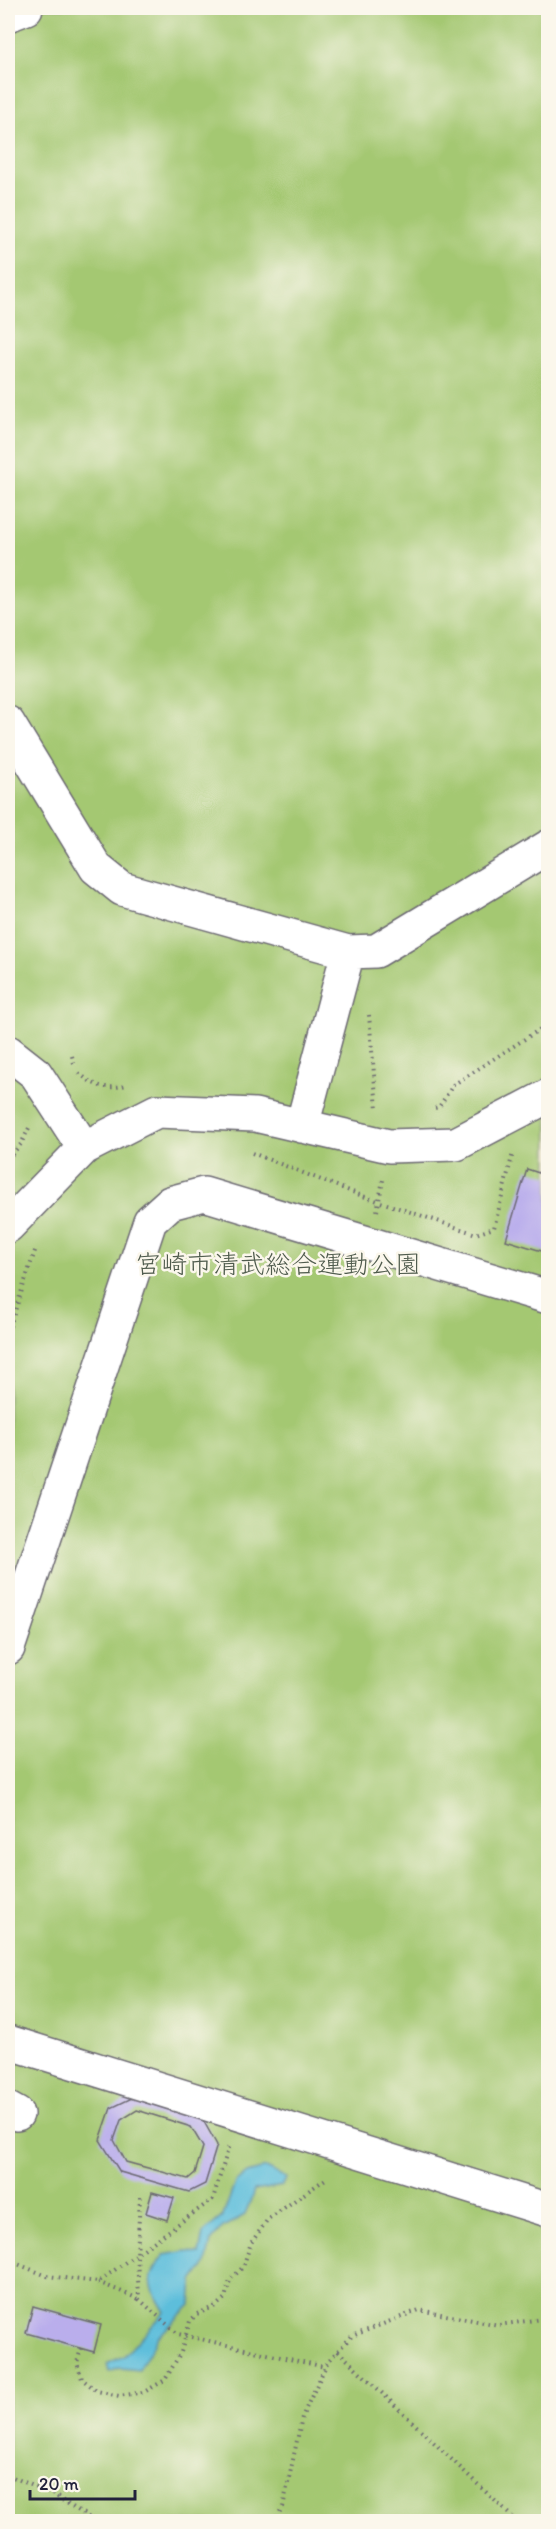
<svg xmlns="http://www.w3.org/2000/svg" width="556" height="2529" viewBox="0 0 556 2529" font-family="Itim,'Klee One',sans-serif">
<style>
.green{fill:#a4c872;stroke:#637556;stroke-width:1.5}
.water{fill:#5dbedb;stroke:#40708b;stroke-width:1.5}
.building{fill:#baaeec;fill-rule:evenodd}
.lines{fill:none;stroke-linecap:round;stroke-linejoin:round}
.minor-casing{stroke:#6c6972;stroke-width:36}
.path{stroke:#6c6972;stroke-width:4;stroke-dasharray:1.5 4.5;stroke-linecap:butt}
.minor{stroke:#fff;stroke-width:33}
.labels{text-anchor:middle;stroke-width:5;stroke-linejoin:round;paint-order:stroke}
.park-label{font-size:26px;fill:#505c4e;stroke:#fbf7ec}
</style>
<rect width="100%" height="100%" fill="#fbf7ec"/>
<filter id="ink" filterUnits="userSpaceOnUse"><feTurbulence type="fractalNoise" baseFrequency=".0167" numOctaves="2"/><feDisplacementMap in="SourceGraphic" scale="12" xChannelSelector="R" yChannelSelector="G"/><feConvolveMatrix kernelMatrix="1 2 1 2 8 2 1 2 1" color-interpolation-filters="sRGB"/></filter>
<filter id="wash" filterUnits="userSpaceOnUse"><feTurbulence type="fractalNoise" baseFrequency=".008" numOctaves="4" result="noise"/><feDisplacementMap in="SourceGraphic" scale="24" xChannelSelector="R" yChannelSelector="G"/><feGaussianBlur stdDeviation="1.35" result="paint"/><feColorMatrix in="noise" values="0 0 0 0 0 0 0 0 0 0 0 0 0 0 0 0 0 1.4 0 .05"/><feComposite in="paint" operator="in"/></filter>
<g filter="url(#wash)">
<rect width="100%" height="100%" fill="#f4ecd7"/>
<path class="green" d="M8 8H548V2521L8 2522Z"/>
<path class="water" d="M265 2168 287 2178 282 2186 254 2191 245 2215 223 2227 211 2241 206 2264 193 2281 191 2305 158 2337 139 2370 120 2368 109 2372 107 2364 124 2356 165 2312C150 2286 144 2281 164 2255L186 2251 199 2254 203 2233 223 2216 235 2183 247 2173Z"/>
<g id="blocks">
<path class="building" d="M527 1169 548 1176V1253L506 1240Z
M136 2096 199 2113 217 2145 205 2184 189 2192 120 2172 100 2140 111 2108ZM137 2110 191 2127 203 2147 195 2173 188 2179 126 2162 114 2140 121 2120Z
M152 2192 174 2198 167 2220 146 2213Z
M33 2306 101 2325 94 2352 26 2333Z"/>
</g>
</g>
<g filter="url(#ink)">
<use href="#blocks" fill-opacity="0" stroke="#6c6972" stroke-width="1.5"/>
<g class="lines">
<defs>
<path id="minor" d="M8 15 26 8
M8 723 96 868 122 889 348 952 376 951 548 847
M8 1052 36 1074 84 1148
M302 1126 348 952
M8 1226 84 1148 157 1111 255 1115 389 1146 456 1144 548 1096
M8 1648 150 1221 170 1203 204 1194 548 1297
M8 2042 548 2210
M8 2109 17 2114"/>
</defs>
<use href="#minor" class="minor-casing"/>
<path class="path" d="M369 1015 377 1109
M72 1056 75 1067
M79 1073C95 1087 106 1090 127 1085
M435 1108 439 1107 453 1085 548 1024
M252 1153 360 1195 476 1234 494 1228 513 1153
M8 1159 21 1144 29 1128
M377 1211 383 1180
M8 1332 36 1248
M140 2197 137 2256 139 2299 178 2334 325 2367
M8 2260 47 2276 98 2282 213 2199 229 2146
M98 2282 139 2299
M81 2348 77 2363 82 2379 97 2391 119 2396 144 2392 165 2380 181 2352 190 2321 197 2314 216 2306 225 2298 230 2280 243 2267 251 2243 268 2219 327 2178
M338 2351 512 2517
M8 2475 54 2495 96 2522
M273 2522 283 2507 302 2417 328 2361 352 2336 419 2310 499 2325 548 2318"/>
<use href="#minor" class="minor"/>
</g>
</g>
<g class="labels">
<g class="park-label">
<text x="278" y="1273">宮崎市清武総合運動公園</text>
</g>
</g>
<rect width="556" height="2529" fill="none" stroke="#fbf7ec" stroke-width="30"/>
<path d="M30 2490v9h105v-9" fill="none" stroke="#22223b" stroke-width="3"/>
<text x="39" y="2490" font-size="18" fill="#22223b" stroke="#fbf7ec" stroke-width="4.5" paint-order="stroke">20 m</text>
</svg>
